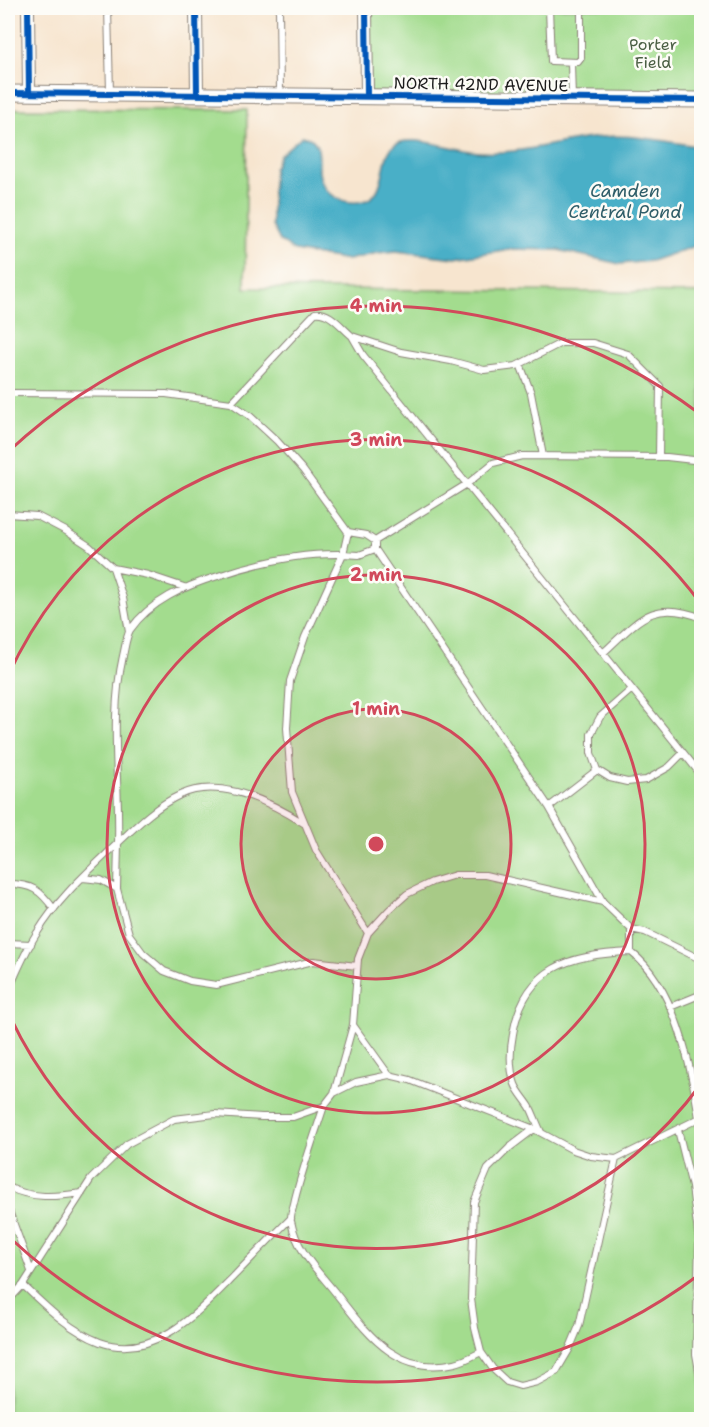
<svg xmlns="http://www.w3.org/2000/svg" width="709" height="1427" viewBox="0 0 709 1427" font-family="'Shantell Sans',sans-serif">
<style>
.green{fill:#a3dc8e;stroke:#607c55;stroke-width:1.5}
.water{fill:#48afc7;stroke:#326672;stroke-width:1.5}
.lines{fill:none;stroke-linecap:round;stroke-linejoin:round}
.service-casing{stroke:#8a8076;stroke-width:8}
.minor-casing{stroke:#8a8076;stroke-width:14}
.tertiary-casing{stroke:#8a8076;stroke-width:17}
.service{stroke:#fff;stroke-width:6}
.minor{stroke:#fff;stroke-width:12}
.tertiary{stroke:#fff;stroke-width:15}
.cycleway-casing{stroke:#fdfcf7;stroke-width:10}
.cycleway{stroke:#0057b8;stroke-width:6}
.ring{fill:none;stroke:#d1495b;stroke-width:3}
.labels{text-anchor:middle;stroke-width:5;stroke-linejoin:round;paint-order:stroke}
.park-label{font-size:16px;fill:#4b5f44;stroke:#fdfcf7}
.street-label{font-size:16px;fill:#1c1c1c;stroke:#fdfcf7}
.water-label{font-size:18px;font-style:italic;fill:#305e69;stroke:#fdfcf7}
.centre{fill:#d1495b;stroke:#fdfcf7;stroke-width:3}
.ring-label{font-size:18px;text-anchor:middle;font-weight:bold;fill:#d1495b;stroke:#fdfcf7;stroke-width:5;stroke-linejoin:round;paint-order:stroke}
</style>
<rect width="100%" height="100%" fill="#fdfcf7"/>
<filter id="ink" filterUnits="userSpaceOnUse"><feTurbulence type="fractalNoise" baseFrequency=".0167" numOctaves="2"/><feDisplacementMap in="SourceGraphic" scale="12" xChannelSelector="R" yChannelSelector="G"/><feConvolveMatrix kernelMatrix="1 2 1 2 8 2 1 2 1" color-interpolation-filters="sRGB"/></filter>
<filter id="wash" filterUnits="userSpaceOnUse"><feTurbulence type="fractalNoise" baseFrequency=".008" numOctaves="4" result="noise"/><feDisplacementMap in="SourceGraphic" scale="24" xChannelSelector="R" yChannelSelector="G"/><feGaussianBlur stdDeviation="1.35" result="paint"/><feColorMatrix in="noise" values="0 0 0 0 0 0 0 0 0 0 0 0 0 0 0 0 0 1.4 0 .05"/><feComposite in="paint" operator="in"/></filter>
<g filter="url(#wash)">
<rect width="100%" height="100%" fill="#f7e5cf"/>
<path class="green" d="M369 8H701V100L367 96Z
M8 109 247 110 245 288 701 293V1419L8 1420Z"/>
<path class="water" d="M302 136C323 139 318 156 319 172 321 191 339 204 358 202 392 200 376 152 398 143 419 135 456 151 479 152 521 155 560 140 601 137 635 134 669 142 701 147V244L651 261 620 264 558 250 510 249 455 258 396 251 377 253 348 260 295 251 280 241 272 225V194L274 169 280 155Z"/>
</g>
<g filter="url(#ink)">
<g class="lines">
<defs>
<path id="service" d="M108 8 110 93
M279 8 280 94
M549 8 551 61 578 62 581 58V8
M571 63 572 99
M520 364 531 393 543 456
M8 393 166 394 231 403 250 416 277 441 303 470 348 532 366 535 375 541V549
M231 403 315 313C330 311 341 327 352 336
M659 457 660 386 628 354 593 343H561L516 366 484 370 451 361 401 352 352 336 363 355 702 776
M8 514 37 516 66 531 89 546 113 568 148 575 184 587
M348 532 343 554 359 555 375 549 549 807 603 902 631 929V952
M375 541 467 484 493 463 522 456 667 457 702 461
M113 568 123 598 129 632
M603 653C638 621 652 598 702 618
M632 689 600 717 591 734V753L597 770 610 778 627 782 646 780 669 767 683 753
M549 807 597 770
M305 824C272 803 219 776 180 795 156 806 137 825 118 843L117 889 129 934 143 953 164 971 190 981 216 985 313 961 357 966
M83 878 101 880 117 889
M8 884C32 884 40 890 54 909
M631 929 645 932 702 960
M8 943 31 944
M8 991C17 972 25 951 37 933 58 898 89 871 118 843 120 781 109 718 123 656 125 648 126 637 130 630 150 601 185 586 218 576 259 562 299 553 343 554L305 637 290 681 287 728 292 792 316 850 368 933
M670 1007 702 994
M353 1025 389 1075
M334 1093 353 1025 358 959 368 933 389 910 407 894 432 882 455 875H485L603 902
M324 1106C314 1137 303 1167 295 1199 294 1206 290 1214 291 1221 296 1249 316 1269 334 1291 366 1331 395 1377 455 1363 464 1361 473 1356 481 1352
M534 1129 509 1148 488 1169 474 1202 471 1299 475 1328 481 1352 493 1369 507 1382 520 1386 537 1382 556 1372 569 1350 579 1326 616 1159
M678 1130 692 1187 699 1241 696 1354 702 1387
M541 1132C537 1124 534 1115 530 1107 525 1099 518 1092 515 1084 509 1068 510 1050 513 1034 524 967 571 954 631 952 675 986 691 1065 699 1118
M8 1187C32 1199 56 1197 82 1193
M8 1208 31 1271
M23 1285C45 1306 70 1331 100 1342 155 1362 201 1309 236 1274 254 1255 272 1237 291 1218
M8 1301 23 1285 91 1179 127 1144 174 1119 215 1114 262 1117H293L324 1106 334 1093 356 1082 389 1075 410 1080 534 1129 573 1150 591 1156 616 1159 702 1117"/>
<path id="minor" d="M28 8 29 93
M196 8 197 94
M366 8 367 96"/>
<path id="tertiary" d="M8 93 702 100"/>
</defs>
<use href="#service" class="service-casing"/>
<use href="#minor" class="minor-casing"/>
<use href="#tertiary" class="tertiary-casing"/>
<use href="#service" class="service"/>
<use href="#minor" class="minor"/>
<use href="#tertiary" class="tertiary"/>
<defs>
<path id="cycleway" d="M28 8 29 93
M196 8 197 94
M366 8 367 96
M8 93 702 100"/>
</defs>
<use href="#cycleway" class="cycleway-casing"/>
<use href="#cycleway" class="cycleway"/>
</g>
</g>
<circle cx="376" cy="844" r="135" fill="#d1495b" fill-opacity=".12"/>
<g class="ring">
<circle cx="376" cy="844" r="135"/>
<circle cx="376" cy="844" r="269"/>
<path d="M701 1084A404 404 0 0 1 8 1012M8 676A404 404 0 0 1 701 604"/>
<path d="M700 1274A538 538 0 0 1 9 1237M9 451A538 538 0 0 1 700 414"/>
</g>
<g class="labels">
<g class="park-label">
<text x="653" y="50">Porter<tspan x="653" dy="18">Field</tspan></text>
</g>
<g class="street-label">
<text transform="translate(481 84) rotate(1)" y="6">NORTH 42ND AVENUE</text>
</g>
<g class="water-label">
<text x="625" y="197">Camden<tspan x="625" dy="21">Central Pond</tspan></text>
</g>
</g>
<circle cx="376" cy="844" r="9" class="centre"/>
<g class="ring-label">
<text x="376" y="312">4 min</text>
<text x="376" y="446">3 min</text>
<text x="376" y="581">2 min</text>
<text x="376" y="715">1 min</text>
</g>
<rect width="709" height="1427" fill="none" stroke="#fdfcf7" stroke-width="30"/>
</svg>
